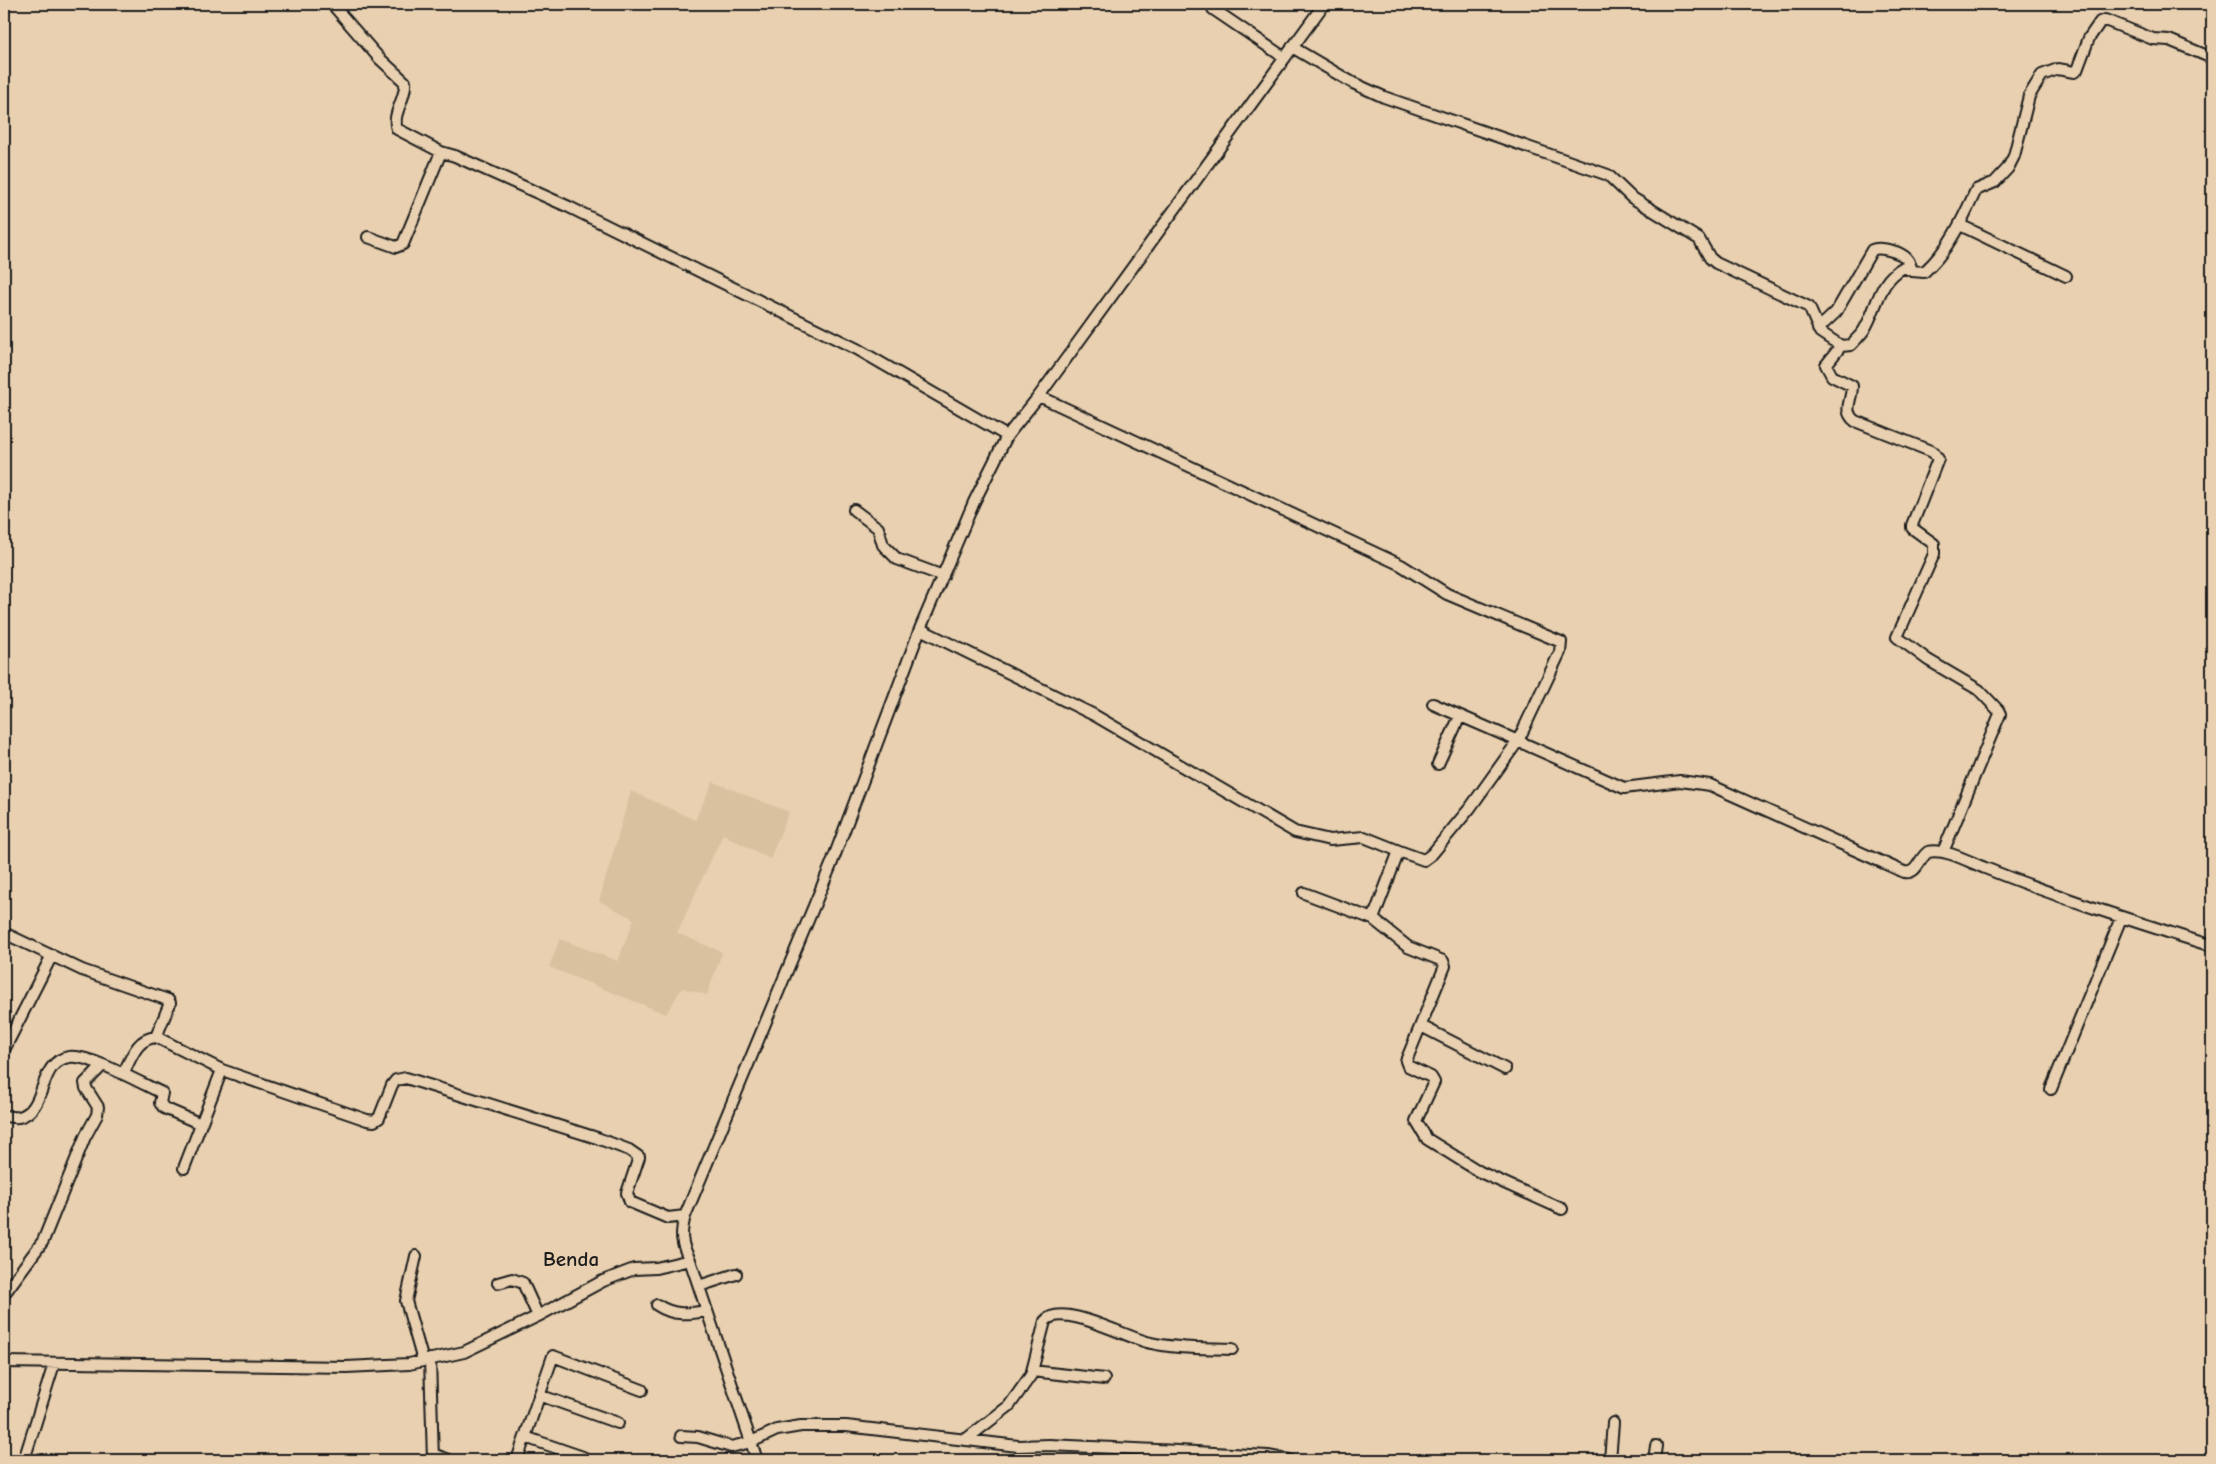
<svg xmlns="http://www.w3.org/2000/svg" width="2216" height="1464" viewBox="0 0 2216 1464" font-family="'Comic Neue',sans-serif">
<style>
.built{fill:#d9c19f}
.lines{fill:none;stroke-linecap:round;stroke-linejoin:round}
.street-casing{stroke:#1c1c1c;stroke-width:14}
.street{stroke:#e8d0b0;stroke-width:10}
.labels{text-anchor:middle;stroke-width:4;stroke-linejoin:round;paint-order:stroke}
.quarter-label{font-size:21px;font-weight:bold;fill:#1c1c1c;stroke:#e8d0b0}
</style>
<rect width="100%" height="100%" fill="#e8d0b0"/>
<filter id="ink" filterUnits="userSpaceOnUse"><feTurbulence type="fractalNoise" baseFrequency=".02" numOctaves="2"/><feDisplacementMap in="SourceGraphic" scale="10" xChannelSelector="R" yChannelSelector="G"/><feConvolveMatrix kernelMatrix="1 2 1 2 8 2 1 2 1" color-interpolation-filters="sRGB"/></filter>
<g filter="url(#ink)">
<path class="built" d="M713 782 789 812 770 859 723 834 677 933 722 952 707 995 682 988 666 1014 549 967 560 939 618 961 634 919 599 901 631 791 695 820Z"/>
<g class="lines">
<defs>
<path id="street" d="M332 4 379 58 405 82C407 98 391 114 397 129L441 152 455 156 569 207 857 349 1007 436
M1213 9 1285 58
M1292 47 1353 83 1384 97 1608 175 1631 197 1699 239 1710 258 1716 263 1809 307 1820 332 1841 346 1851 345C1855 340 1861 335 1864 330 1878 307 1878 281 1904 267L1912 271 1924 272C1948 251 1963 219 1976 190L1995 182 2008 168 2014 156 2029 96 2042 75 2058 69 2074 72 2077 70 2089 38 2100 22 2105 20 2153 39 2169 40 2212 58
M1960 225 2066 276
M368 237 396 247 403 244 441 152
M1818 329 1836 312 1872 250C1880 246 1901 252 1907 259 1910 262 1911 268 1912 271
M1841 346 1826 365 1832 376 1852 386C1852 401 1842 410 1855 421L1933 452 1938 459 1912 525V528L1934 544V554L1897 637 1928 660 1979 690 1998 710 2000 714 1943 852
M1039 396 1401 565 1447 594 1561 642 1560 652 1518 741 1624 788 1680 781 1710 785 1904 872C1917 875 1919 858 1928 852 1946 848 1969 862 1985 868 2060 898 2136 922 2212 946
M854 510 878 528 883 545 897 559 943 576
M920 629 1094 715 1295 832 1330 840 1364 837 1399 851 1373 919 1408 947 1443 961 1445 966 1406 1061 1408 1066 1431 1077 1434 1082 1416 1121 1427 1139 1480 1172 1562 1209
M1438 764 1460 716
M1399 851 1424 860 1432 854 1470 808 1518 741 1433 704
M1304 893 1373 919
M4 933 82 970 168 1000 170 1003 156 1037C136 1039 132 1057 123 1074
M1421 1026 1505 1069
M156 1037 222 1070 367 1120 374 1121 379 1118 392 1085 396 1080 406 1078 597 1138 629 1150 639 1157 627 1193 630 1202 668 1218 685 1216
M4 1050 52 955
M2051 1089 2121 918
M4 1116C8 1116 15 1118 19 1117 48 1110 37 1062 69 1057 90 1054 142 1084 162 1093L160 1103 164 1108 201 1124
M184 1168 222 1070
M416 1256 406 1301 423 1361
M690 1260 757 1460
M498 1283 512 1279 523 1283 538 1316
M699 1286 736 1274
M4 1294 43 1241 85 1137 97 1115 98 1107 86 1088 85 1083 102 1066
M657 1305C674 1316 688 1314 707 1311
M430 1359 433 1460
M4 1362 346 1367 409 1364 464 1352 538 1316 603 1281 634 1269 656 1268 690 1260C681 1244 680 1234 685 1216L831 865 920 629 974 502 1007 436 1039 396 1324 4
M1032 1371 1104 1379
M539 1395 618 1423
M681 1436 698 1437 731 1447 751 1442 777 1430 801 1426H846L1018 1446 1049 1445 1178 1451 1268 1456 1289 1460
M525 1437 583 1457
M965 1440 1009 1406 1031 1375 1045 1321C1063 1301 1128 1339 1151 1343 1177 1349 1206 1348 1232 1349
M433 1454 449 1460
M24 1460 54 1364
M517 1460 553 1356 642 1390
M1610 1460 1613 1423
M1654 1460 1656 1446"/>
</defs>
<use href="#street" class="street-casing"/>
<use href="#street" class="street"/>
</g>
</g>
<g class="labels">
<g class="quarter-label">
<text x="571" y="1266">Benda</text>
</g>
</g>
<rect width="2216" height="1464" fill="none" stroke="#e8d0b0" stroke-width="20"/>
<rect x="10" y="10" width="2196" height="1444" fill="none" stroke="#1c1c1c" stroke-width="2" filter="url(#ink)"/>
</svg>
